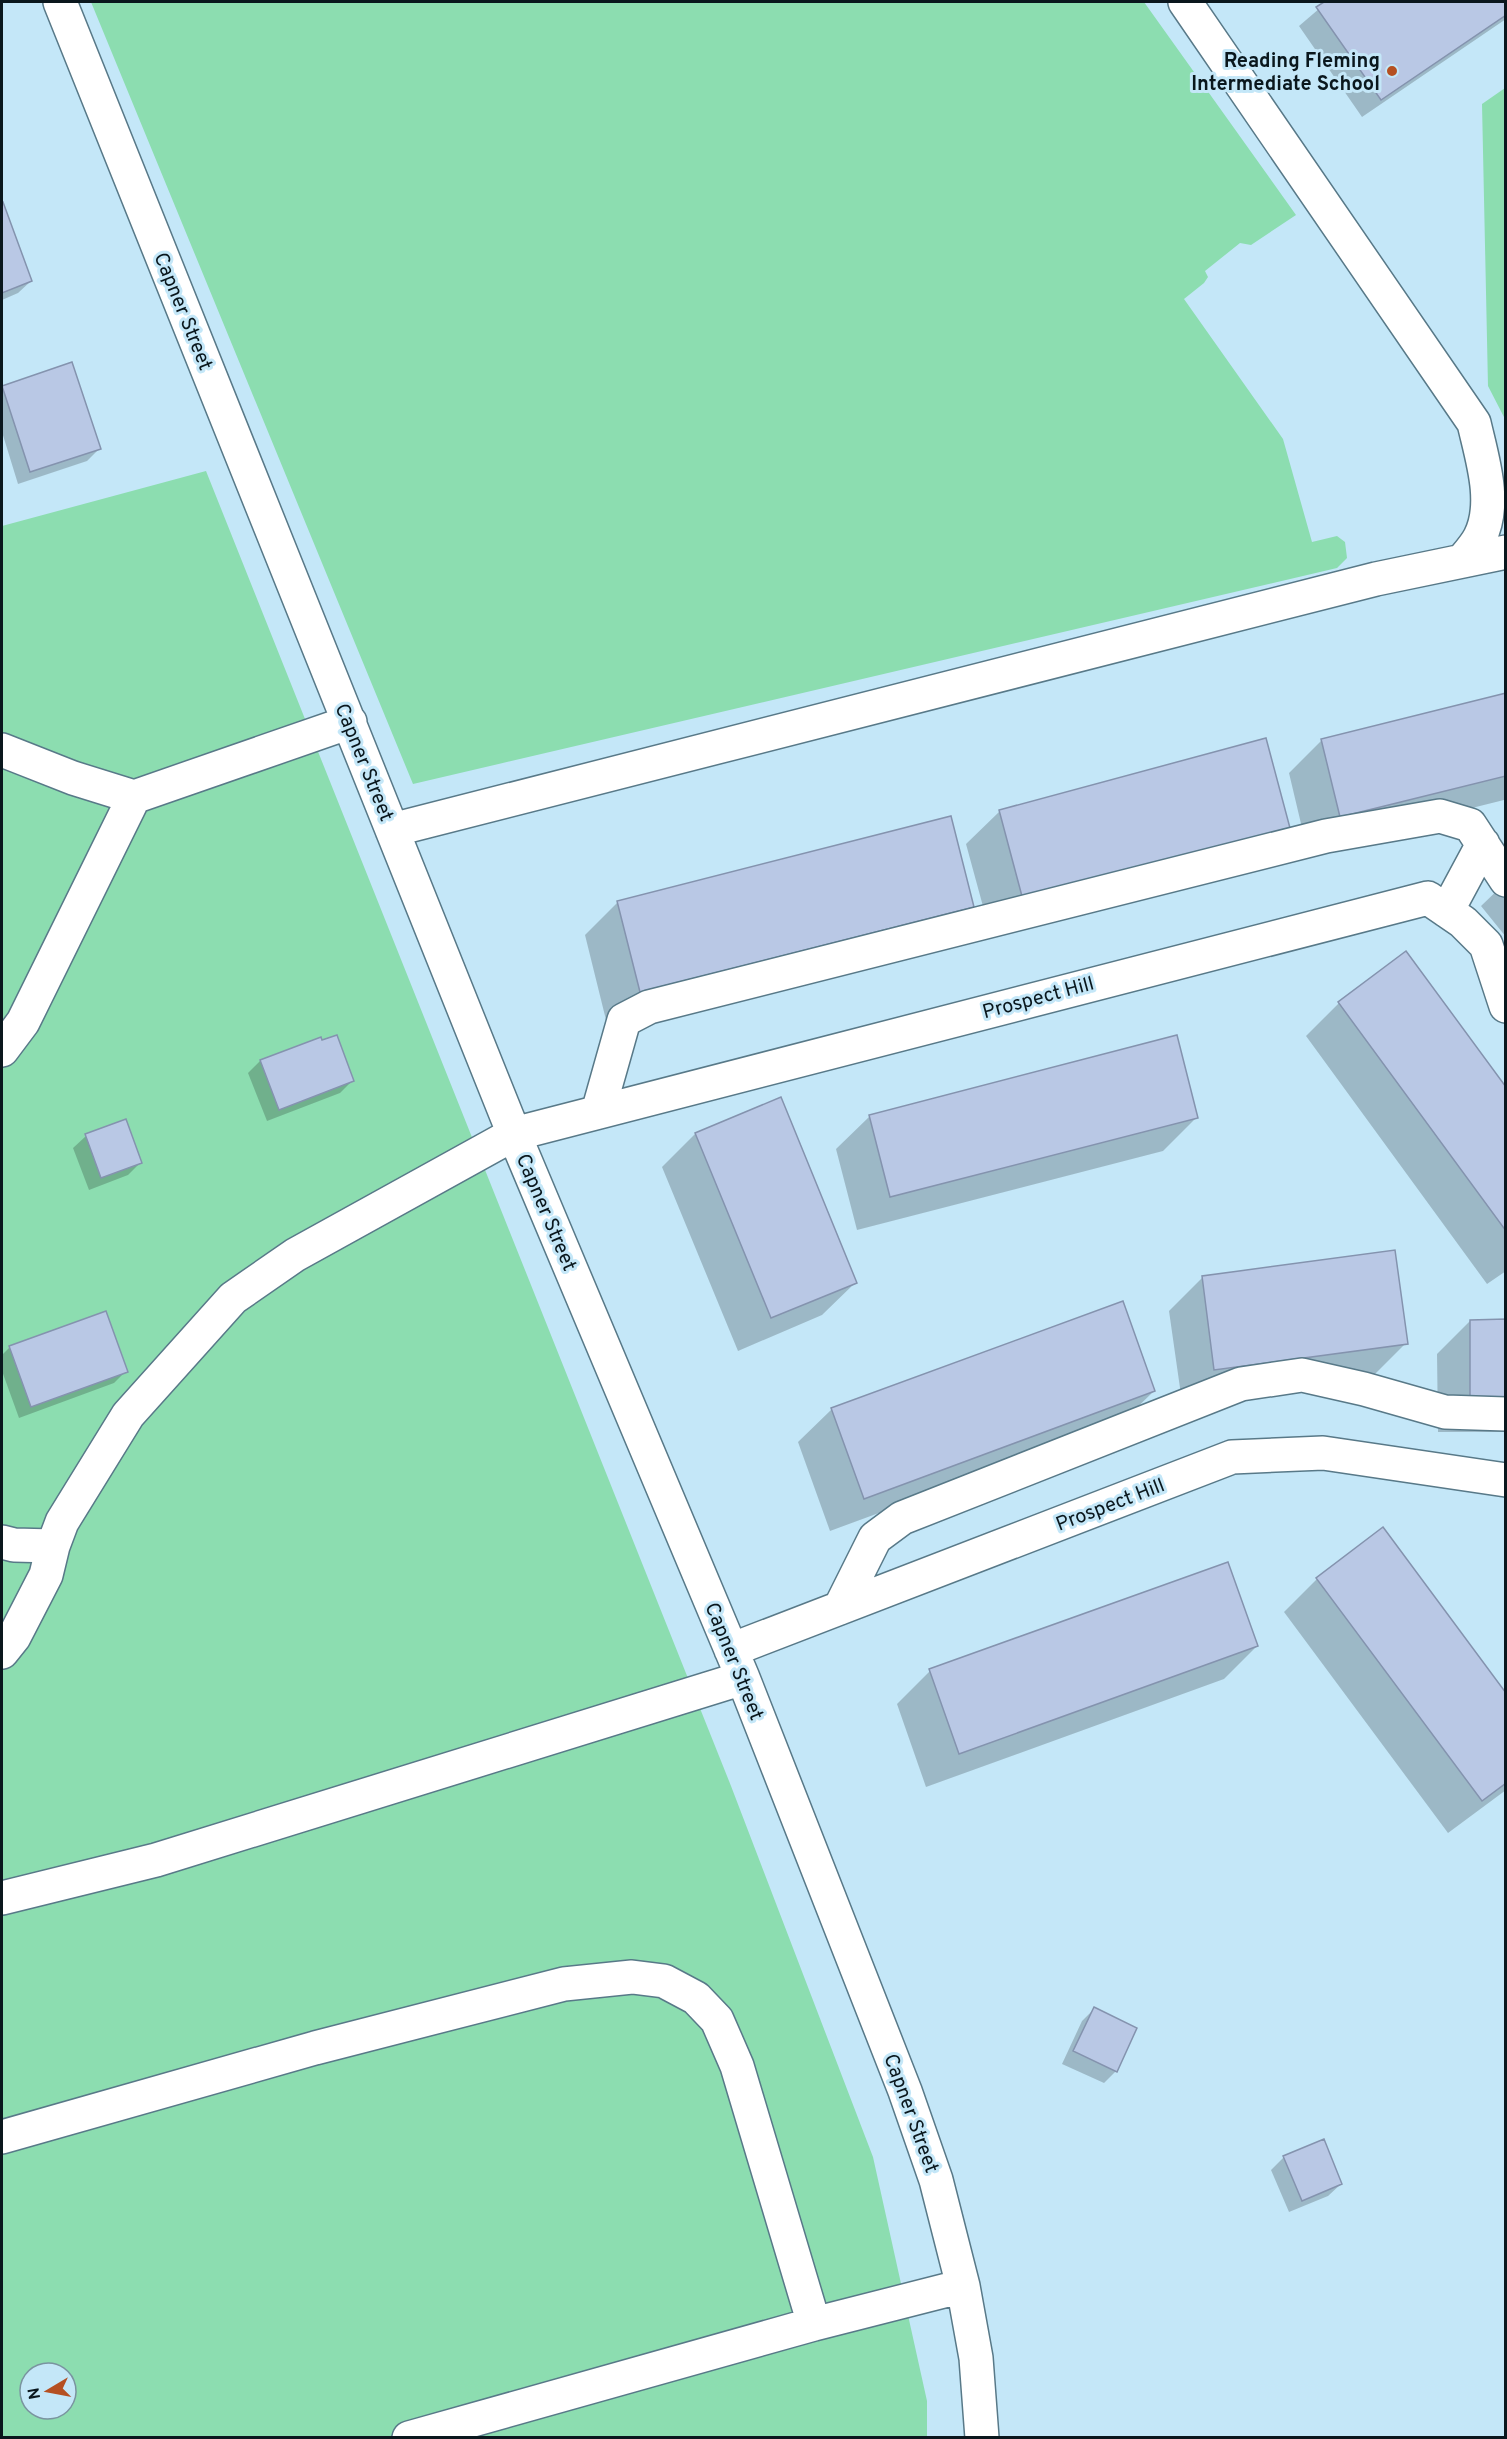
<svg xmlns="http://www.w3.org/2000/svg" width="1507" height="2439" viewBox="0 0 1507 2439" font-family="Overpass,sans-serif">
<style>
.green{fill:#8cddb0;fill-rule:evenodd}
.shadow{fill:#0003}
.building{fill:#b9c8e5;stroke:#8493ae;stroke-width:1.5}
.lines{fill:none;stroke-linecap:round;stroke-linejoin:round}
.minor-casing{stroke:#587988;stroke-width:36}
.minor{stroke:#fff;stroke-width:33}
.poi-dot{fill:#b55022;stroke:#c4e7f8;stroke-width:2}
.labels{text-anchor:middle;stroke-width:6;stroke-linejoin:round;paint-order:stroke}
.poi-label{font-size:20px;font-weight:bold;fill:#0a171d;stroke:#c4e7f8;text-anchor:end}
.street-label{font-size:20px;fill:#0a171d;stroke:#c4e7f8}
</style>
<rect width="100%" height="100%" fill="#c4e7f8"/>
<path class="green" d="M91 2H1144L1296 215 1251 245 1240 243 1205 271 1208 277 1204 283 1184 299 1283 439 1312 542 1337 536 1345 542 1347 558 1337 568 413 784Z
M1505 88V419L1488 386 1482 104Z
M206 471 731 1786 873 2157 927 2401V2437L2 2438V526ZM30 2373H66V2409H30Z"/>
<path class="shadow" d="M1327 2H1506V19L1362 117 1299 26Z
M2 204 31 281 18 293 2 300Z
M3 387 99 449 87 461 18 484 2 432Z
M1506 694 1504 800 1307 849 1289 773 1322 740Z
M1000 811 1289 828 1256 861 990 932 966 844Z
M1506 882V937L1481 906Z
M618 902 972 907 939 940 607 1024 585 935Z
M1339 1003 1506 1090V1271L1487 1284 1306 1036Z
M320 1038 353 1080 340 1093 267 1121 248 1073 260 1061Z
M780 1099 856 1282 822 1315 738 1351 662 1167 695 1134Z
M870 1116 1197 1117 1163 1151 857 1230 836 1149Z
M86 1136 140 1163 128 1175 89 1190 73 1148Z
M1203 1277 1406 1343 1373 1376 1182 1402 1169 1311Z
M1470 1321H1506V1432H1438L1437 1354Z
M10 1347 126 1371 114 1383 19 1418 2 1371V1355Z
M1154 1391 1120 1424 830 1531 798 1442 832 1409Z
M1317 1579 1506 1695V1790L1448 1833 1284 1612Z
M1257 1646 1224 1679 926 1787 897 1704 930 1671Z
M1094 2009 1116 2071 1104 2083 1062 2064 1082 2021Z
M1284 2157 1341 2184 1328 2196 1289 2212 1271 2170Z"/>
<path class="building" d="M1324 2H1506V15L1381 100 1316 7Z
M3 202 32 281 2 293V203Z
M72 362 101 449 30 472 2 386Z
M1506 693V776L1340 817 1321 739Z
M1266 738 1290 828 1023 900 999 810Z
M951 816 974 907 640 992 617 901Z
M1406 951 1506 1087V1231L1338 1002Z
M337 1035 354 1081 279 1110 260 1060 321 1037 322 1040Z
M1177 1035 1198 1118 890 1197 869 1115Z
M781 1097 857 1283 771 1318 695 1133Z
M126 1119 142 1163 101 1178 85 1134Z
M1395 1250 1408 1344 1214 1370 1202 1276Z
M1123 1301 1155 1391 864 1499 831 1408Z
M106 1311 128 1372 31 1407 9 1346Z
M1506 1319V1400H1470V1320Z
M1383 1527 1506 1693V1783L1482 1801 1316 1578Z
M1228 1562 1258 1646 959 1754 929 1669Z
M1094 2007 1137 2028 1117 2072 1073 2051Z
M1324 2139 1342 2184 1302 2201 1283 2156Z"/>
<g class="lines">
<defs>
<path id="minor" d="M60 2 514 1134 743 1678 905 2091 936 2180 963 2286 976 2358 982 2438
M1185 2 1474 423C1482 458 1497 503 1480 537 1476 545 1469 553 1463 560
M2 750 73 778 134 797 350 722
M392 830 1376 579 1506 552
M1447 911 1483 844
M2 1050 23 1022 134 797
M598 1112 624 1020 649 1007 1326 836 1440 816 1470 825 1506 880
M2 1542 14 1545 53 1546
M840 1608 875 1538 902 1518 1241 1384 1302 1375 1364 1389 1445 1412 1506 1414
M731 1650 1232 1457 1323 1453 1506 1480
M2 1652 14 1637 46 1575 53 1546 62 1522 128 1415 233 1298 295 1255 514 1134 1428 898 1463 922 1486 945 1506 1006
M2 1898 156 1860 743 1678
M2 2137 315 2048 564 1984 632 1977 664 1981 696 1998 717 2020 737 2066 814 2324
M409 2438 814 2324 963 2286"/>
</defs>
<use href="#minor" class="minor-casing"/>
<use href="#minor" class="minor"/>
</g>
<circle class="poi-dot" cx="1392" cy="71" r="6"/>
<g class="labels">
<g class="poi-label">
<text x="1380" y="67">Reading Fleming<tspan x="1380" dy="23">Intermediate School</tspan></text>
</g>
<g class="street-label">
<text transform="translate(184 311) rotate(68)" y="7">Capner Street</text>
<text transform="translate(365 762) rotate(68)" y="7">Capner Street</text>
<text transform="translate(1038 997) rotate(-15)" y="7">Prospect Hill</text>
<text transform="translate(547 1212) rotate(67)" y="7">Capner Street</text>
<text transform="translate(1110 1504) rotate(-21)" y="7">Prospect Hill</text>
<text transform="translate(735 1661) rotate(68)" y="7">Capner Street</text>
<text transform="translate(912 2113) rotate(70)" y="7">Capner Street</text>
</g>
</g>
<rect width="1507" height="2439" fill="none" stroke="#0a171d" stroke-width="6"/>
<g transform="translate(48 2391) rotate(260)"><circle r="28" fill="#c4e7f8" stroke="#7a94a0" stroke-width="1.5"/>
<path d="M0-4.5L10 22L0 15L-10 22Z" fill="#b55022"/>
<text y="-9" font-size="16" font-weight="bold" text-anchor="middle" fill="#0a171d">N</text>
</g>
</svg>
